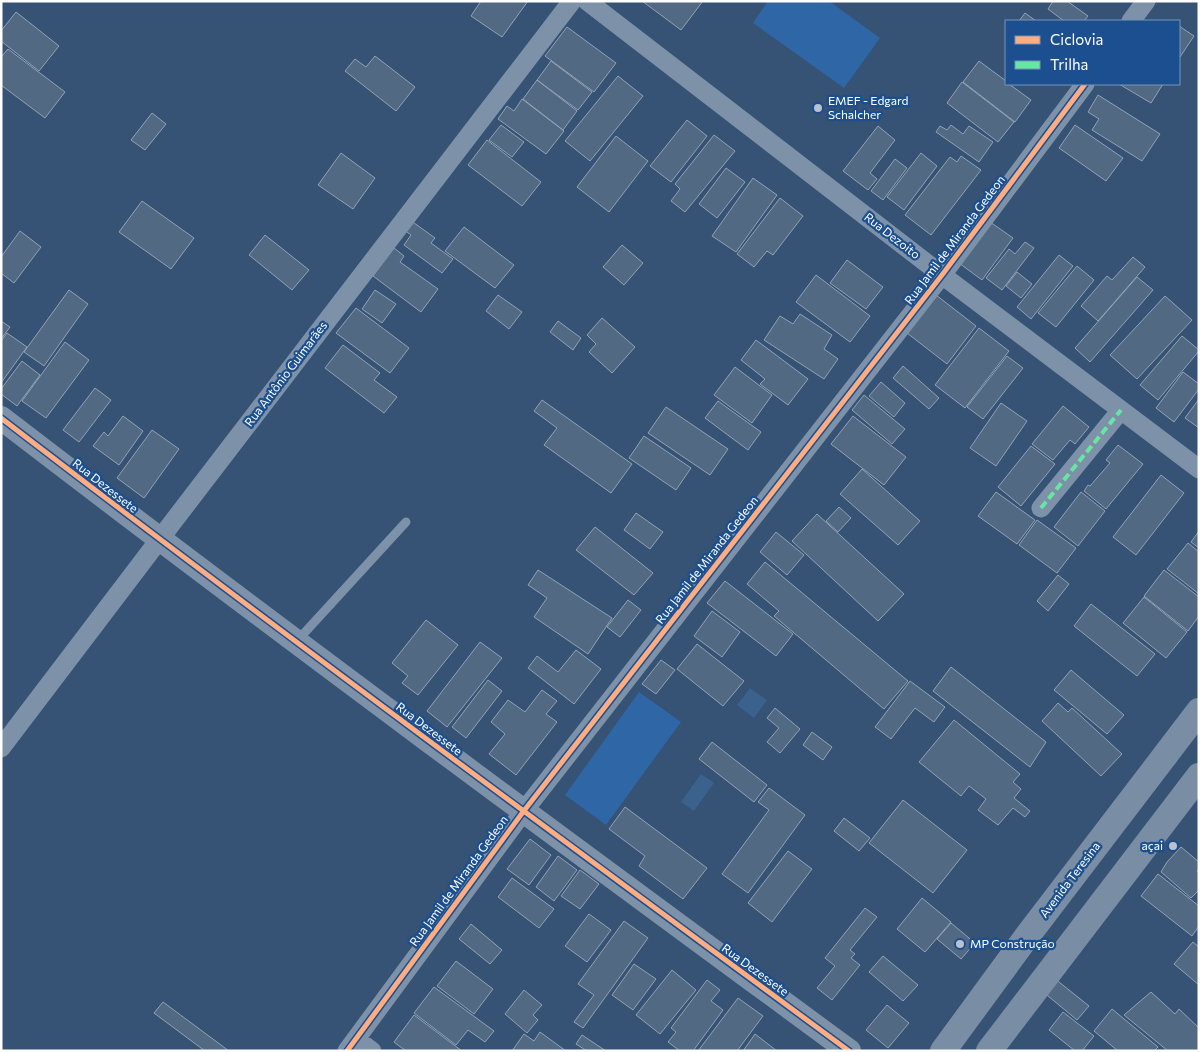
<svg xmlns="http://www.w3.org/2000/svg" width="1200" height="1052" viewBox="0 0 1200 1052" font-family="Commissioner,sans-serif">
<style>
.green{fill:#2f66a5}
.water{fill:#3b618d}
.building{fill:#526984;stroke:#92a2b6}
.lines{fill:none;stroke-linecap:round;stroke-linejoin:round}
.service{stroke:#7d92a8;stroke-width:9}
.minor{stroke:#7d92a8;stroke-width:19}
.tertiary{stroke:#7d92a8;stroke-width:24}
.secondary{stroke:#798da4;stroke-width:26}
.quiet{stroke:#66e7a1;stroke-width:4;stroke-dasharray:8 4;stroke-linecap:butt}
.cycleway-casing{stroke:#1b4f8f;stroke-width:8}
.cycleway{stroke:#ffac80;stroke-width:5}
.poi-dot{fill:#b9c2ce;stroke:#1b4f8f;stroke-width:2}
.labels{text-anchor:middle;stroke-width:4.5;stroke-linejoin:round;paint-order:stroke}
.poi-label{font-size:12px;fill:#fff;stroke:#1b4f8f;text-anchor:start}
.street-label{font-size:12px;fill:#fff;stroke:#1b4f8f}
</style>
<rect width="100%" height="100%" fill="#365274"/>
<path class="green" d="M768 1H829L880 38 844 88 753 23Z
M639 692 681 722 606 825 565 795Z"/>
<path class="water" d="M750 688 767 700 754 718 737 705Z
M701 774 714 783 694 811 681 802Z"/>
<path class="building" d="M481 1H528L502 37 471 16Z
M642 1H703L681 30Z
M1053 1H1067L1088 16 1084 21H1064L1048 9Z
M16 12 59 46 39 71 1 41V31Z
M1025 13 1036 21H1019Z
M1179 26 1194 36 1180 57 1179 56Z
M567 27 616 63 594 92 545 56Z
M8 49 65 92 45 118 1 85V57Z
M375 56 415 87 396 111 345 71 355 59 366 67Z
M551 61 592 92 578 110 537 80Z
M979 61 1006 81V84H1009L1031 100 1015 122 963 82Z
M618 76 643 96 590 161 565 141Z
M537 80 577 111 563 130 523 99Z
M962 82 1014 122 998 142 947 103Z
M1119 84H1163L1151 103Z
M1098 95 1160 134 1142 161 1092 130 1099 119 1088 112Z
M522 99 564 131 546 154 498 119 507 106 514 111Z
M152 113 166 124 145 150 131 140Z
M687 120 707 136 671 182 650 166Z
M501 125 524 142 512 157 489 140Z
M951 125 963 134 969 126 993 142 979 162 936 132 940 126 947 130Z
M1075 125 1123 158 1106 181 1059 148Z
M878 126 895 140 870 173 877 179 868 190 843 171Z
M714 135 735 151 685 212 671 201 680 189 675 184Z
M616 136 648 161 609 212 577 187Z
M487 140 541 182 522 206 468 165Z
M341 153 375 178 353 209 318 185Z
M921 153 937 166 904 210 887 197Z
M961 156 981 170 931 235 905 215 950 157 957 162Z
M895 159 907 168 883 200 871 191Z
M726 168 745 182 717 218 699 204Z
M753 178 777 195 736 252 712 236Z
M780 198 803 216 773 255 767 251 754 267 737 254Z
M142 201 194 238 171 269 119 232Z
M410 220 435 238 431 243 453 259 442 273 404 245 411 235 403 229Z
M990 222 1013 238 982 280 959 263Z
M464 227 514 265 495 288 445 251Z
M20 231 41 247 14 283 1 273V257Z
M265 235 309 270 292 290 249 255Z
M1025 242 1034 248 1002 290 986 278 1009 249 1015 254Z
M622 245 643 263 624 285 603 267Z
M394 248 404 256 400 262 438 289 421 312 373 276Z
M1059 255 1073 266 1031 319 1017 307Z
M1133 257 1145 267 1098 321 1081 306 1107 276 1112 280Z
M847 260 883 287 866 309 830 283Z
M1077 266 1094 280 1056 327 1038 313Z
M1017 272 1032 284 1021 298 1006 286Z
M816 275 870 316 850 342 796 302Z
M1137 277 1153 290 1090 362 1075 348Z
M69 290 88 304 44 366 24 352Z
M375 290 396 304 382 323 362 309Z
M498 295 522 312 509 329 486 311Z
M936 295 976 326 947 364 907 333Z
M1165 296 1192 320 1137 379 1110 355Z
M356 308 409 348 390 373 336 333Z
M800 314 832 335 824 349 838 359 824 379 764 340 780 316 793 324Z
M602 318 635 347 612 373 589 352 596 344 587 335Z
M1 321 10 327 1 339Z
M558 321 581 338 573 350 550 332Z
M979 328 1009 351 965 408 935 385Z
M7 333 27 347 1 383V341Z
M1182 336 1199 350V351L1158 400 1140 385Z
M756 340 808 379 788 405 760 384 765 379 741 360Z
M65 342 89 360 46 418 22 401Z
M343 345 380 373 374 380 397 397 384 413 325 368Z
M1007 356 1023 368 983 419 967 407Z
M22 361 40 375 17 406 1 394V389Z
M903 366 939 398 929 409 893 378Z
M735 367 772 395 752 423 714 395Z
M1183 372 1199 384V389L1174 422 1156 408Z
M881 382 905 403 894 417 869 396Z
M95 388 111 400 79 442 63 430Z
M864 395 905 429 892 444 852 410Z
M1199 399V428L1185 418Z
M542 400 632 464 611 493 544 445 557 428 534 411Z
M718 401 761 432 748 450 705 418Z
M1001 403 1027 421 996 466 970 448Z
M1063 406 1089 427 1075 444 1070 440 1053 460 1032 444Z
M666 407 728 449 710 475 648 433Z
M123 416 143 431 119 465 93 446 104 432 108 436Z
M853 416 906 457 884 485 831 444Z
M152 430 179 449 144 498 117 478Z
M644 436 691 468 676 490 629 458Z
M1118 445 1143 464 1106 509 1084 491 1088 485 1090 486 1110 463 1106 460Z
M1031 446 1055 464 1021 506 998 487Z
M862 469 920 521 898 545 840 494Z
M1161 475 1184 493 1136 555 1113 537Z
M996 492 1035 520 1017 544 978 516Z
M1081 492 1105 511 1078 546 1054 527Z
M839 507 851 518 838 532 826 521Z
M636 513 663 532 650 549 624 530Z
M817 514 904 594 878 621 792 541Z
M1037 520 1076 548 1057 573 1019 545Z
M595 527 653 573 634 595 576 550Z
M1199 531V548L1191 542Z
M776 532 804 555 787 575 760 552Z
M1188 543 1199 552V594L1167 569Z
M765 562 908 681 884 709 774 616 779 611 747 584Z
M538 570 612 618 588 654 534 617 547 598 528 585Z
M1164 570 1199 597V616L1188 631 1144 596Z
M1058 575 1069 584 1048 611 1037 601Z
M725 581 793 634 776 656 707 603Z
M1144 597 1187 632 1166 658 1123 623Z
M628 600 641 610 620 637 607 627Z
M1091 604 1155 654 1137 676 1074 626Z
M712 611 740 632 722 657 694 636Z
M426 620 458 645 418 695 402 683 408 676 392 663Z
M480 642 502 658 447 727 427 711Z
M697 644 744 681 723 706 677 669Z
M576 650 601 669 574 704 528 668 537 656 558 672Z
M661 660 675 670 656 694 642 684Z
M951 667 1046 742 1030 767 933 691Z
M1071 670 1124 715 1107 734 1054 690Z
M488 680 502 691 466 738 452 727Z
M910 681 945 707 934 722 915 708 891 739 875 727Z
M542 690 557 701 546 714 557 722 516 775 489 754 505 734 491 722 508 700 525 712Z
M1058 703 1068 712 1072 708 1122 754 1101 776 1042 721Z
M775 708 800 729 780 753 767 742 779 728 767 718Z
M954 720 1020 774 1013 782 1021 789 1014 798 1030 811 1025 817 1013 808 998 825 978 810 986 799 969 786 961 796 919 762Z
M812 732 832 747 823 760 803 745Z
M712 742 767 785 754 802 699 759Z
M769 788 805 815 748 893 722 874 769 810 758 802Z
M903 800 967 850 933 893 869 843Z
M625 807 707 868 683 899 639 866 645 856 609 829Z
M844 818 870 838 859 851 834 831Z
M530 839 551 855 529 885 507 869Z
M1181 847 1199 862V869L1197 871 1199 872V890L1191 898 1161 872 1167 862Z
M788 851 812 869 772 922 748 903Z
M558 856 577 870 554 901 536 887Z
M580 870 599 884 580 909 561 896Z
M1158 874 1199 906V926L1192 936 1141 896Z
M512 878 554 909 539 928 498 897Z
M922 898 951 922 925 952 897 929Z
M865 908 877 917 850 950 855 954 851 958 860 965 832 1000 817 988 835 966 825 958Z
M589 914 611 930 587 962 565 946Z
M624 921 648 938 583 1028 574 1022 594 995 578 984Z
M951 923 975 943 961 959 937 939Z
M471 924 502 950 490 964 459 939Z
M1193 942 1199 947V985L1174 964Z
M883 956 918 985 903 1001 869 972Z
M456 961 493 989 474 1014 437 986Z
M634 964 656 979 633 1010 612 995Z
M672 970 696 990 660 1034 636 1015Z
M1054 978 1089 1006 1077 1020 1042 991Z
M707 980 720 990 711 1001 723 1010 693 1051H680L668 1042 676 1032 671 1028Z
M434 987 494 1031 485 1042 468 1030 456 1045 414 1013Z
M524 990 542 1005 533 1015 538 1020 527 1033 505 1014Z
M1151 992 1175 1014 1179 1009 1199 1028V1051H1168L1124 1015Z
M738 998 763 1016 737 1051H698Z
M163 1002 229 1051H205L154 1013Z
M887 1005 909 1023 888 1048 866 1030Z
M1112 1009 1158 1047 1154 1051H1118L1094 1031Z
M1063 1012 1094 1036 1082 1051H1075L1049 1030Z
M414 1015 462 1051H406L394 1042Z
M540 1032 566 1051H512L524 1034 534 1041Z
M755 1034 777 1051H743Z
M582 1035 606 1051H587L576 1044Z"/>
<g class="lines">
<path class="service" d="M296 642 406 522"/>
<path class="minor" d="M587 1 942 275 1199 469
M1131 21 1146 1
M1041 508 1121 410
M1 748 159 540 572 1
M356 1039 372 1051
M347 1051 523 812 942 275 1085 84"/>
<path class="tertiary" d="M1 418C281 633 565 842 849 1051"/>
<path class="secondary" d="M943 1051 1028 935 1199 711
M989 1051 1199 776"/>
<path class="quiet" d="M1041 508 1121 410"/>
<defs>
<path id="cycleway" d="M1 418C281 633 565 842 849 1051
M347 1051 523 812 942 275 1085 84"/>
</defs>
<use href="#cycleway" class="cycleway-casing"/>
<use href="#cycleway" class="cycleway"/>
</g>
<g class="poi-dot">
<circle cx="818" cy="108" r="5"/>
<circle cx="1173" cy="846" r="5"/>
<circle cx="960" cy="944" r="5"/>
</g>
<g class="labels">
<g class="poi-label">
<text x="828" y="105">EMEF - Edgard<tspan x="828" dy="14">Schalcher</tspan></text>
<text x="1163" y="850" text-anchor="end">açai</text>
<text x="970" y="948">MP Construção</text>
</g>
<g class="street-label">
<text transform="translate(892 236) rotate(38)" y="4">Rua Dezoito</text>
<text transform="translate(955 240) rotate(-53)" y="4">Rua Jamil de Miranda Gedeon</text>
<text transform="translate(286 374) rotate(-53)" y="4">Rua Antônio Guimarães</text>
<text transform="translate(105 486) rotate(38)" y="4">Rua Dezessete</text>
<text transform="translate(707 560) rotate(-52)" y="4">Rua Jamil de Miranda Gedeon</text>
<text transform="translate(429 729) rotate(37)" y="4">Rua Dezessete</text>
<text transform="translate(1070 880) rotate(-53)" y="4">Avenida Teresina</text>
<text transform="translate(459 881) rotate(-54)" y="4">Rua Jamil de Miranda Gedeon</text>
<text transform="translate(755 970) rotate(36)" y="4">Rua Dezessete</text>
</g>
</g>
<rect width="1200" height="1052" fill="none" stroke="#ffffff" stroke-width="5"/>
<rect x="1005" y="20" width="175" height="65" fill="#1b4f8f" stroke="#7695bc"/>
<rect x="1015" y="36" width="25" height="8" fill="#ffac80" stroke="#7695bc"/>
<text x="1050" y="45" font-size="15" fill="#ffffff">Ciclovia</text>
<rect x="1015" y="61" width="25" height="8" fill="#66e7a1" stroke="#7695bc"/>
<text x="1050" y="70" font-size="15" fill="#ffffff">Trilha</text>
</svg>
